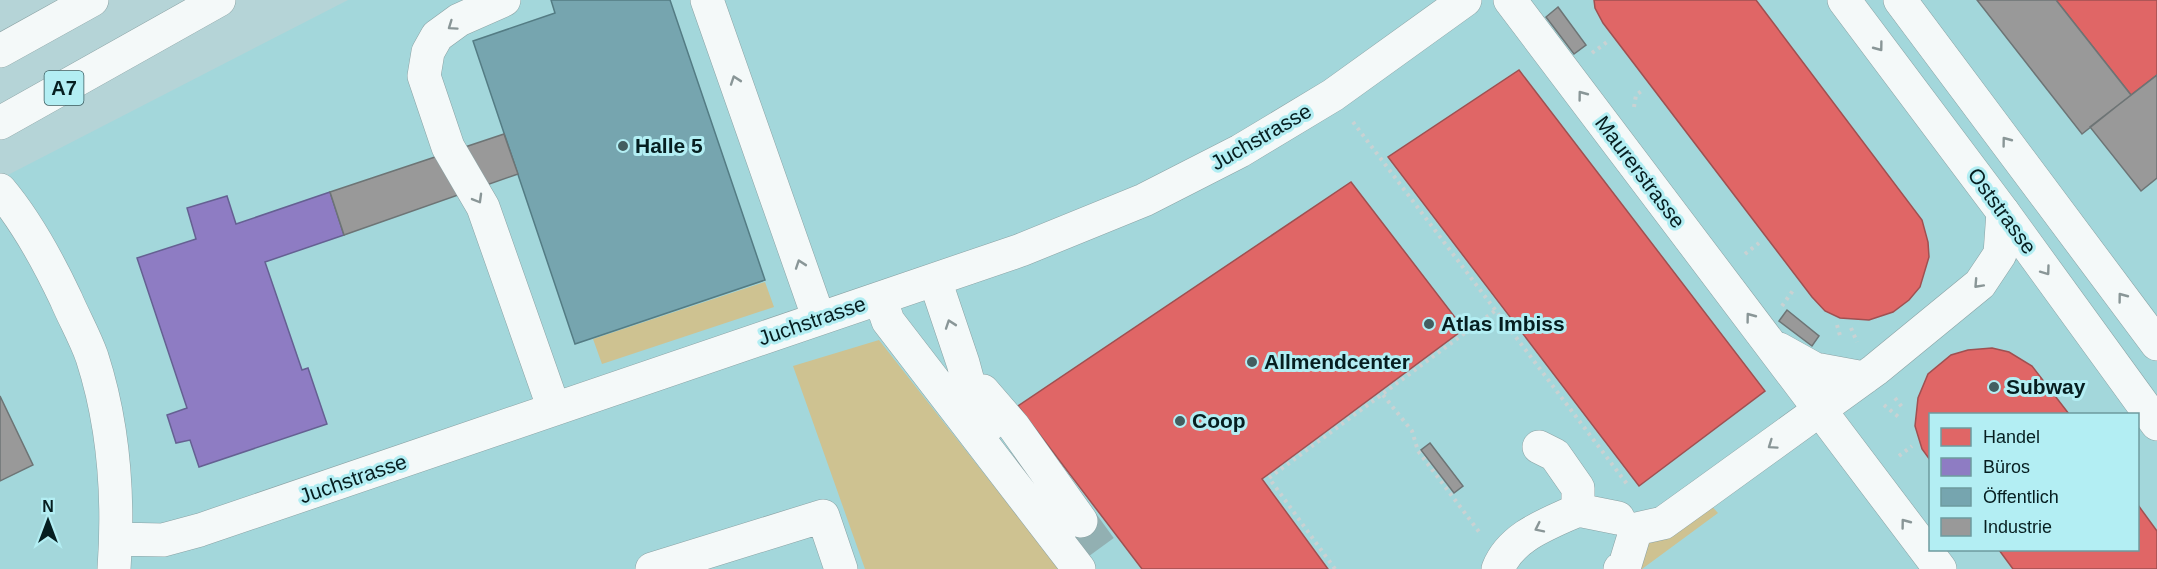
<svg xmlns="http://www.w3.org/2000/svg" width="2157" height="569" viewBox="0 0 2157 569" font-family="Arial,sans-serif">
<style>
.built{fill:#a3d7db;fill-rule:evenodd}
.green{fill:#cec291}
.shops{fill:#e06666;stroke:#9f5051;stroke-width:1.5}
.offices{fill:#8e7cc3;stroke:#656092;stroke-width:1.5}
.public{fill:#76a5af;stroke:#547c84;stroke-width:1.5}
.industry{fill:#999;stroke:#6d7475;stroke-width:1.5}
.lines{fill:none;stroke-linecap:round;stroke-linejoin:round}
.minor-tunnel{stroke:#92b0b2;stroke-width:33;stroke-dasharray:33 16;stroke-linecap:butt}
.minor-casing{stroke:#8aa2a4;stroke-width:34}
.major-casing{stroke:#8aa2a4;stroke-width:34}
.highway-casing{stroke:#8aa2a4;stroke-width:34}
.path{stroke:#c9d2d3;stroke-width:4;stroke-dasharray:3 4.5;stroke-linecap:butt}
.minor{stroke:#f4f9f9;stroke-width:33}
.major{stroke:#f4f9f9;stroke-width:33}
.highway{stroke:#f4f9f9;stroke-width:33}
.oneway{stroke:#899697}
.poi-dot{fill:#435e60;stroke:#b3eef3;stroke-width:2}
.labels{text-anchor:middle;stroke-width:6;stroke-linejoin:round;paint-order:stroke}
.shield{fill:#b3eef3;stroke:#3a5c5f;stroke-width:1.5}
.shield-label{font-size:20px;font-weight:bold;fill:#061e20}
.street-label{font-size:21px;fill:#061e20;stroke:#b3eef3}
.poi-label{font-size:21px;font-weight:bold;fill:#061e20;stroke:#b3eef3;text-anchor:start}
</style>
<rect width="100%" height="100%" fill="#b5d4d7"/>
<path class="built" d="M348 0H2157V569H0V179ZM1930 414H2138V550H1930Z"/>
<path class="green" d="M765 282 774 307 602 364 593 339Z
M879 340 1059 569H865L793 366Z
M1708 502 1718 513 1642 569H1635L1642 542Z"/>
<path class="shops" d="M1594 0H1756L1922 220 1928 242 1929 257 1920 287 1909 300 1893 312 1869 320 1840 318 1825 311 1812 297 1603 23 1595 8Z
M2056 0H2157V75L2131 95Z
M1519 70 1765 391 1639 486 1388 157Z
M1351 182 1464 329 1262 479 1328 569H1142L1018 406Z
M1992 348 2009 352 2032 366 2069 414H1930V460L1922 449 1915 426 1918 398 1928 374 1951 355 1968 350Z
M2138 505 2157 531V569H2013L1999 550H2138Z"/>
<path class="offices" d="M330 192 344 235 265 262 302 370 308 368 327 424 199 467 190 440 176 443 167 415 187 408 137 258 196 239 187 208 227 196 236 224Z"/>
<path class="public" d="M551 0H670L765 280 575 344 473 41 555 13Z"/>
<path class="industry" d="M1977 0H2056L2131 95 2082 134Z
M1558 7 1586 45 1574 54 1546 17Z
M2157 75V178L2141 191 2090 127Z
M504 134 518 174 344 235 330 192Z
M1787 310 1819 336 1812 346 1779 321Z
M0 396 33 465 0 481Z
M1430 443 1463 486 1454 493 1421 450Z"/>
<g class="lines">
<path class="minor-tunnel" d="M1081 521 1105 554"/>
<defs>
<path id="minor" d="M504 0 459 20 437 36 428 52 424 76 448 147 483 207 554 409
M707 0 819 319
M1510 0 1940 569
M0 190C27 222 48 261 66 299 74 318 85 337 92 357 114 425 119 499 114 569
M935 280 963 363 976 411 988 426
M880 298 888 321 1079 569
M1779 349 1815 369 1864 378
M983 391 1014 427 1081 521
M1578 510 1618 518
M116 539 163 540 200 530 1021 250 1144 200 1240 151 1333 95 1465 0
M652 569 823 516 841 569
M1498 569C1511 536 1548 524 1578 510V488L1555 455 1539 447
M1620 569 1625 565 1636 529 1663 523 1702 495 1875 370 1980 284 2000 254 2003 212"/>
<path id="major" d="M1844 0 2003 212 2157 424
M1900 0 2157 344"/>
<path id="highway" d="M0 51 92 0
M0 123 219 0"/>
</defs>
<use href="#minor" class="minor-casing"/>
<use href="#major" class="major-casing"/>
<use href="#highway" class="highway-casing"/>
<path class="path" d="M1592 53 1607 42
M1634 107 1636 95 1643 90
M1353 122 1627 484
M1745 254 1759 243
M1782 306 1794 289
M1837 325 1841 339
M1851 328 1857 342
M1383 395 1412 431 1418 451 1480 533
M1895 398 1902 407
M1884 405 1901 419
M1899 456 1912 446
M1335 569 1269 478 1496 310"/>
<use href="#minor" class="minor"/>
<use href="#major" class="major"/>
<use href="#highway" class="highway"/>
</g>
<defs><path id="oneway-chevron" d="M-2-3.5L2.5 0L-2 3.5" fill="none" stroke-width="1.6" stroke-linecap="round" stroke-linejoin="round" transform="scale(1.5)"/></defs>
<g class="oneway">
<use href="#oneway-chevron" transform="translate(452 26) rotate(145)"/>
<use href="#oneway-chevron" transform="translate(1879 47) rotate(53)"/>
<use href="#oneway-chevron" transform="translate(735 80) rotate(-109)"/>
<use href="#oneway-chevron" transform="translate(1582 95) rotate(-127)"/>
<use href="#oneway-chevron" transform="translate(2006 141) rotate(-127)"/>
<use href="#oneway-chevron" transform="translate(478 199) rotate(60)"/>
<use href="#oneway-chevron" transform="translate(800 264) rotate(-109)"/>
<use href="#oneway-chevron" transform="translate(2046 271) rotate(54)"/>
<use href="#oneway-chevron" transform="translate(1978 284) rotate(133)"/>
<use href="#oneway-chevron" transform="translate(2122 297) rotate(-127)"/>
<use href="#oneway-chevron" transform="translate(1750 317) rotate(-127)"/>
<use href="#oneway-chevron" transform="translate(950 324) rotate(-109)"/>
<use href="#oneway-chevron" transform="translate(1772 445) rotate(145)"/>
<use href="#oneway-chevron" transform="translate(1905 523) rotate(-127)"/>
<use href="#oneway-chevron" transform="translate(1539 528) rotate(154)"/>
</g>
<g class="poi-dot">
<circle cx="623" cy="146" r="6"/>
<circle cx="1429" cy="324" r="6"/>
<circle cx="1252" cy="362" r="6"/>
<circle cx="1994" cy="387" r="6"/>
<circle cx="1180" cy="421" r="6"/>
</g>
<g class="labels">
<rect class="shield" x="44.5" y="71" width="39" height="34" rx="4.5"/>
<g class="shield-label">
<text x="64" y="95">A7</text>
</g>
<g class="street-label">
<text transform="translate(1261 137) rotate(-30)" y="7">Juchstrasse</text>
<text transform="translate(1640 172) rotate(53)" y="7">Maurerstrasse</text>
<text transform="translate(2002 211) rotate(54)" y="7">Oststrasse</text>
<text transform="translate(812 321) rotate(-19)" y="7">Juchstrasse</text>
<text transform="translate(353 479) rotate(-19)" y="7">Juchstrasse</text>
</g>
<g class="poi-label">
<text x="635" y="153">Halle 5</text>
<text x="1441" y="331">Atlas Imbiss</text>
<text x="1264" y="369">Allmendcenter</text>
<text x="2006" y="394">Subway</text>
<text x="1192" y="428">Coop</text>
</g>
</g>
<rect x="1929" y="413" width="210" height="138" fill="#b3eef3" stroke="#6e9b9f" stroke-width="1.5"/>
<rect x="1941" y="428" width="30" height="18" fill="#e06666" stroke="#6e9b9f" stroke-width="1.5"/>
<text x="1983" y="443" font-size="18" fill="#061e20">Handel</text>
<rect x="1941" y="458" width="30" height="18" fill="#8e7cc3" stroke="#6e9b9f" stroke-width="1.5"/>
<text x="1983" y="473" font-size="18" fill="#061e20">Büros</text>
<rect x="1941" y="488" width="30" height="18" fill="#76a5af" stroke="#6e9b9f" stroke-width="1.5"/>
<text x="1983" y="503" font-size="18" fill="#061e20">Öffentlich</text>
<rect x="1941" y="518" width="30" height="18" fill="#999999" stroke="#6e9b9f" stroke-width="1.5"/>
<text x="1983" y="533" font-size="18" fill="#061e20">Industrie</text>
<g transform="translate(48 521)" stroke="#b3eef3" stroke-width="4.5" paint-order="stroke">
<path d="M0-4.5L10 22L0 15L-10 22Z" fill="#061e20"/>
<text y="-9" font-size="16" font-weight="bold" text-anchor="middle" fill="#061e20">N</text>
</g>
</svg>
